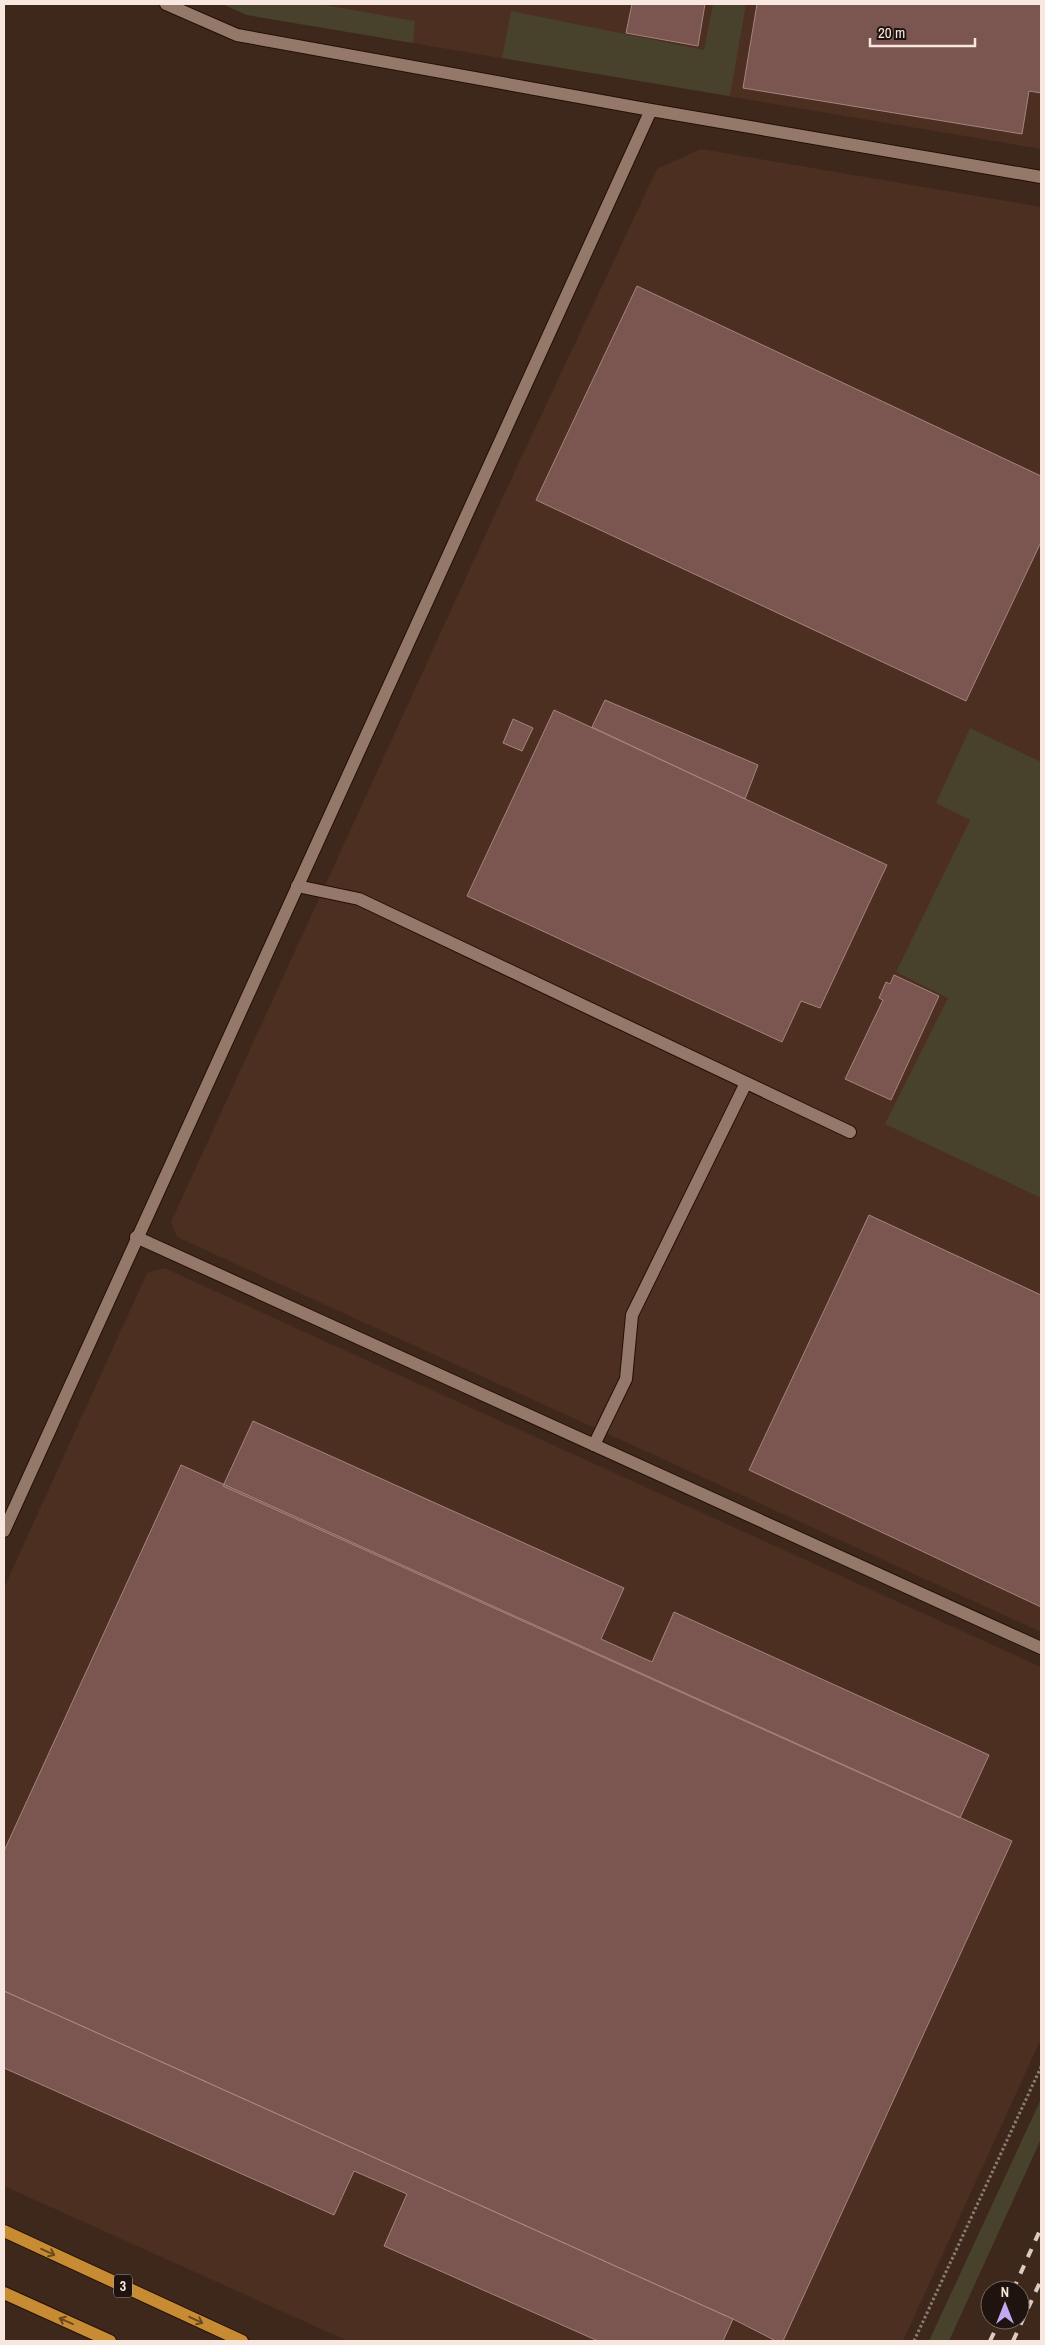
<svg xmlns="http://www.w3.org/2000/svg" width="1045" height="2345" viewBox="0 0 1045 2345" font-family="'Archivo Narrow',sans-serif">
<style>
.built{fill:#4c2f20}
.green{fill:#48412b}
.building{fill:#7b5550;stroke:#a48480}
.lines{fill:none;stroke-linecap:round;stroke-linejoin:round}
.service-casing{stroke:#241005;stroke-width:14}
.minor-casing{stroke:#241005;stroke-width:14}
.tertiary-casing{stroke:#241005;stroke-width:14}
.primary-casing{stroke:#241005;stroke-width:14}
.path{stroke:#8e7b71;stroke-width:3;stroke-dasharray:2.5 2.5;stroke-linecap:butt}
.service{stroke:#94796b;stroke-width:12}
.minor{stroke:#94796b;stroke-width:12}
.tertiary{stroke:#94796b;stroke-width:12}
.primary{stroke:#c78b33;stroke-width:12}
.rail{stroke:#dccbc3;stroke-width:4;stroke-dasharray:9 9;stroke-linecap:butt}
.oneway{stroke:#6a491f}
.labels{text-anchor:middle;stroke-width:4;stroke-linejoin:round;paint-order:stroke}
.shield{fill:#1e130e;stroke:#b6a7a0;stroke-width:1}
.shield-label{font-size:14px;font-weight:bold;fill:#f7e7df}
</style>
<rect width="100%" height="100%" fill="#3e281c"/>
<path class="built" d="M222 4H1041V149L247 15Z
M701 149 1041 207V1632L177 1237 171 1222 501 501 657 169Z
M164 1268 1041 1667V2039L903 2341H348L4 2186V1588L147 1273Z"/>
<path class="green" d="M222 4H319L415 21 413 43 247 15Z
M713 4H746L730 96 502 58 511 11 704 50Z
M970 728 1041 762V1198L885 1124 948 998 896 972 970 820 936 803Z
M1041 2099V2139L949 2341H929Z"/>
<path class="building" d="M632 4H705L698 46 626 33Z
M757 4H1041V93L1029 91 1022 134 743 88Z
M637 286 1041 476V542L966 701 536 500Z
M605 700 758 765 745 799 592 727Z
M554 710 887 865 820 1008 801 1001 782 1042 467 896Z
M513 719 533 728 522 751 503 743Z
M894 975 939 996 891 1100 845 1079 883 1000 879 998 886 982 890 984Z
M869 1215 1041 1295V1607L749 1470Z
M253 1421 624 1588 601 1639 652 1662 674 1612 989 1755 960 1818 223 1486Z
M181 1465 1012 1841 783 2341H776L733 2319 4 1991V1851Z
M4 1991 733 2319 723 2341H598L384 2246 407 2194 354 2171 334 2215 4 2068Z"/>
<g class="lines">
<defs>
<path id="service" d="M297 886 359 899 850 1132
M594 1445 626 1379 632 1315 746 1083"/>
<path id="minor" d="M136 1237 1041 1648"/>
<path id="tertiary" d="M166 4 237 35 651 110 1041 177
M4 1531 651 110"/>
<path id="primary" d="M4 2231 242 2341
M4 2293 110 2341"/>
</defs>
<use href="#service" class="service-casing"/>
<use href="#minor" class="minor-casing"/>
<use href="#tertiary" class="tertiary-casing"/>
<use href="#primary" class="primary-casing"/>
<path class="path" d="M914 2341 1041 2067"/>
<use href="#service" class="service"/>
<use href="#minor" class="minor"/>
<use href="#tertiary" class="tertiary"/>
<use href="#primary" class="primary"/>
<path class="rail" d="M1013 2290 1041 2228
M990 2341 1000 2320
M1013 2341 1041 2280"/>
</g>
<defs><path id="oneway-shaft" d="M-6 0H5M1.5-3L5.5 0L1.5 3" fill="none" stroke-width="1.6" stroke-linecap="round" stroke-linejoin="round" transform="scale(1.25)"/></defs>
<g class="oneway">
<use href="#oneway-shaft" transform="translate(48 2252) rotate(25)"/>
<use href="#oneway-shaft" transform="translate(196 2320) rotate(25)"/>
<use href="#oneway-shaft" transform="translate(66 2321) rotate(-156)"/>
</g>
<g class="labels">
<rect class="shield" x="114" y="2274.5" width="18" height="23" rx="4"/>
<g class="shield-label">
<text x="123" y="2291">3</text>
</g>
</g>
<rect width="1045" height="2345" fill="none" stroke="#f7e7df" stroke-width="10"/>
<g transform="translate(1005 2305)"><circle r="24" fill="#1e130e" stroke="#756862"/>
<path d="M0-4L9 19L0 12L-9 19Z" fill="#c2a8f2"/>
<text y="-8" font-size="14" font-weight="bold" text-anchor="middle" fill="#f7e7df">N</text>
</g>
<path d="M870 38v8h105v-8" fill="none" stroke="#f7e7df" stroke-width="2.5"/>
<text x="878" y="38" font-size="15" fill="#f7e7df" stroke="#1e130e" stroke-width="4" paint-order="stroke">20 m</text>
</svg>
